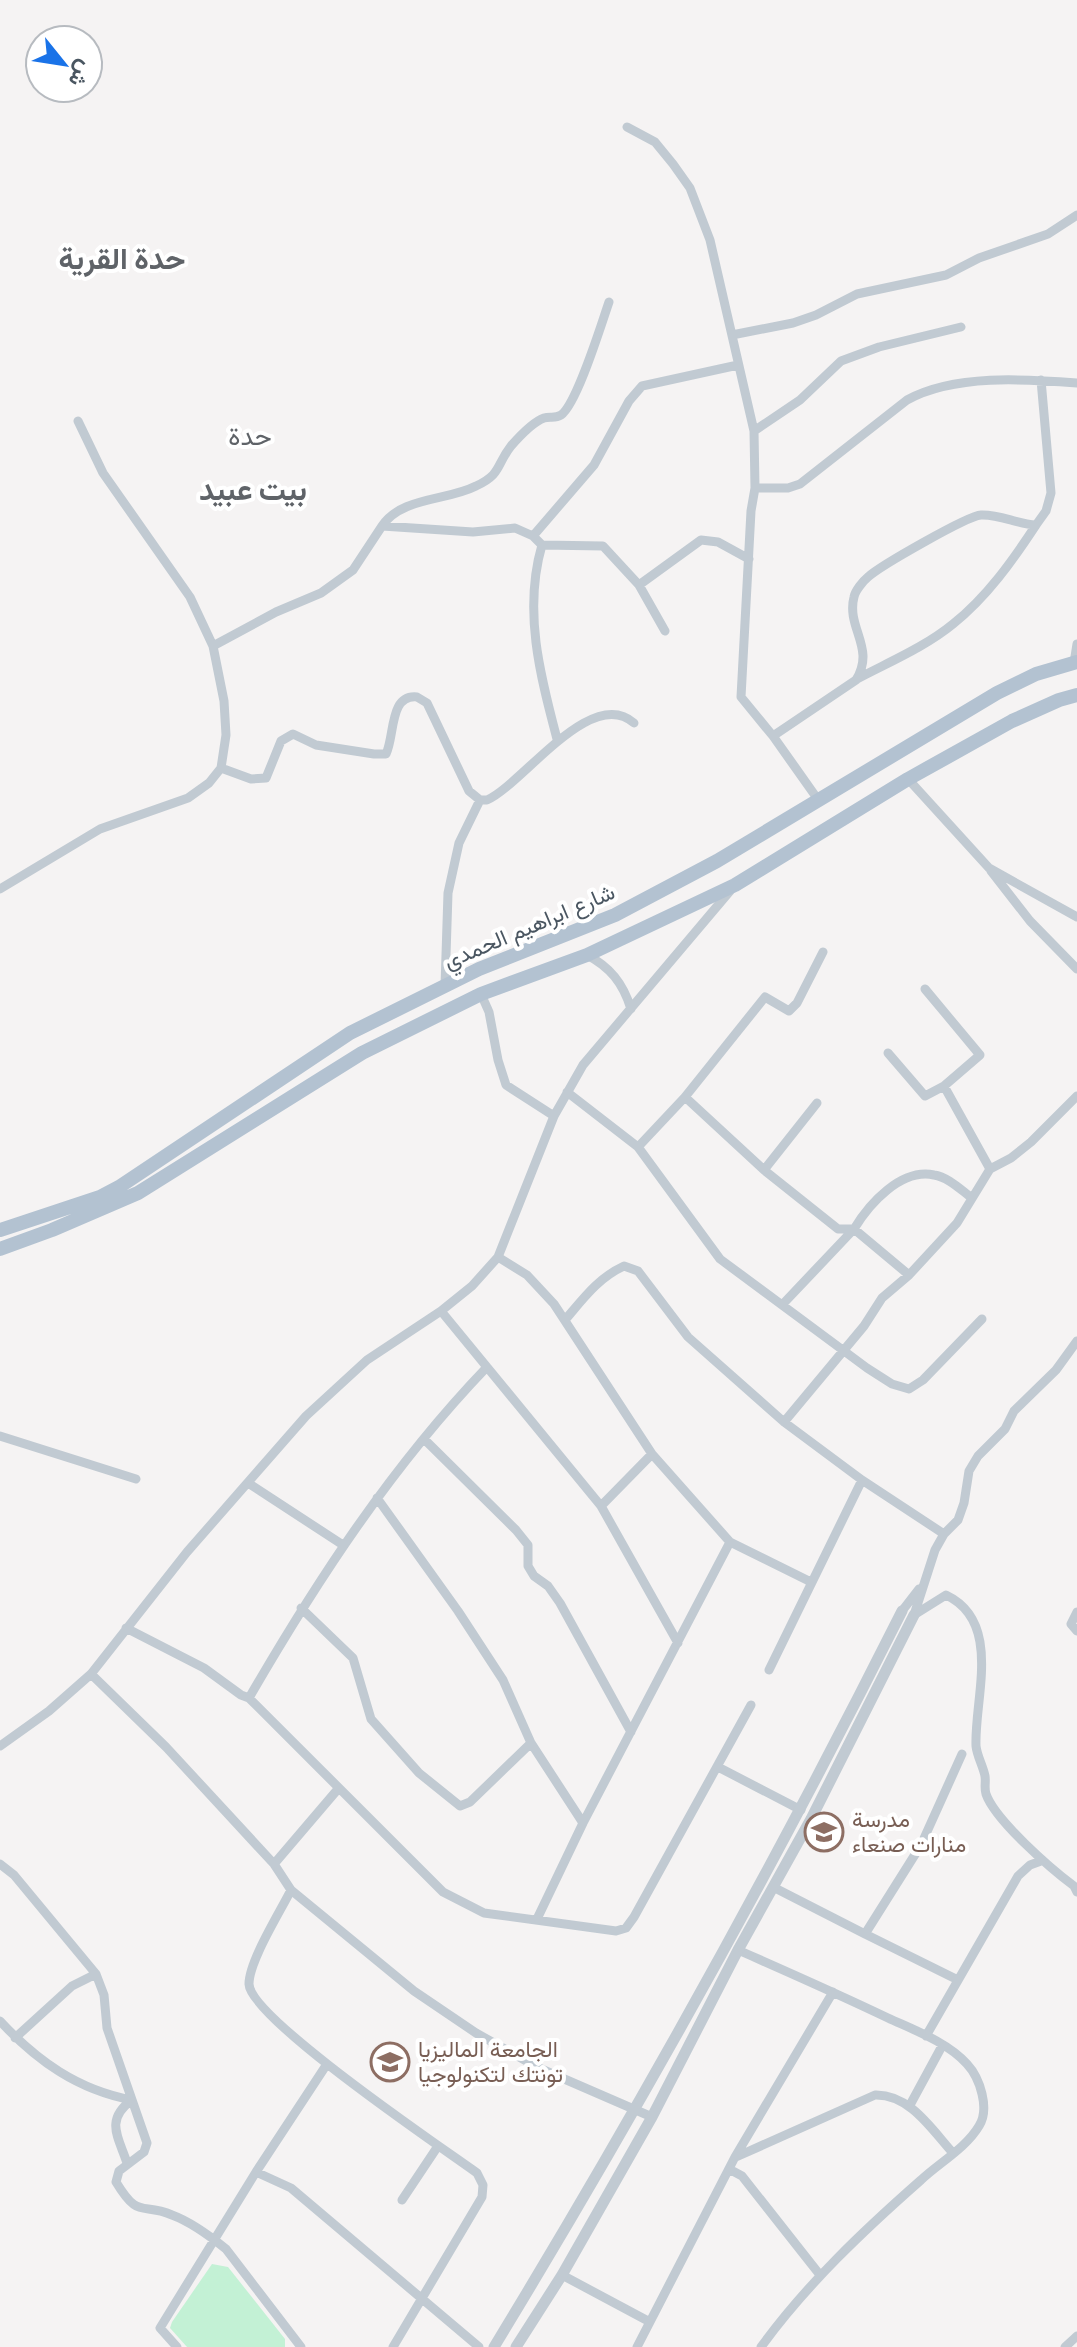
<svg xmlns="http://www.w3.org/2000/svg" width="1077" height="2347" viewBox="0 0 1077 2347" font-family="Poppins,Vazirmatn,sans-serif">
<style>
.green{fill:#c3f1d5}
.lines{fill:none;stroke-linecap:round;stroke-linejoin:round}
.minor{stroke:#c1cad2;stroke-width:9}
.tertiary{stroke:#c1cad2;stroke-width:11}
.primary{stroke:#b3c2d1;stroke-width:14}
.labels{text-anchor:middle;stroke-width:8;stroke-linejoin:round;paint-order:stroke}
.street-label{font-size:22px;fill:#4a5661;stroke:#fff}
.education-label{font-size:22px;fill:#785e54;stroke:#fff;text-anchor:start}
.quarter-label{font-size:26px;fill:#5f6368;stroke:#fff}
.district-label{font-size:30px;font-weight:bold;fill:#5f6368;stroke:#fff}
</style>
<rect width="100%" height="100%" fill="#f5f3f3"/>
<path class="green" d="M212 2264 228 2267 285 2339V2347H187L170 2328 172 2322Z"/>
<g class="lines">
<path class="minor" d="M627 127 655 142 673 164 690 188 710 240 754 431 755 488 751 511 741 697 773 736 819 801
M732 335 793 323 816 315 857 294 946 275 979 258 1048 234 1077 215
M754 431 800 400 841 361 879 347 961 327
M755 488H788L800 484 907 400C954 374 1025 379 1077 383
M382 526C401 497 447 501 476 486 502 474 496 465 511 446 518 438 533 422 544 418 550 416 555 419 561 415 577 404 601 325 609 302
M533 536 594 465 629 401 642 386 738 365
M542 545C523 610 540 675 557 739
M639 585 665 631
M213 646 276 612 321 593 353 570 382 526 473 532 515 528 533 536 542 545 603 546 639 585 701 540 718 542 749 559
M1074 663 1077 644
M857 679C889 662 925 647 953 624 987 597 1013 560 1036 525
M773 736 856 680C876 648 846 628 854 597 855 591 863 581 868 577 880 566 967 516 981 515 999 514 1017 524 1036 525L1046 511 1051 493 1041 380
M221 768 251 779 266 778 281 741 293 734 316 745 374 754H386C395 736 389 694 417 697L427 703 469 791 480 800H487C523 784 591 685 634 723
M908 779 989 868 1077 917
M991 871 1030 921 1077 969
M0 889 100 829 188 798 209 783 221 768 226 735 224 701 213 646 190 597 103 473 78 421
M587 955C610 967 623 983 631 1009
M445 986 448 893 459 843 480 800
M481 994 489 1012 498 1060 506 1085 554 1116
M888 1053 925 1096 944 1086 980 1055 925 989
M944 1086 990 1169
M567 1092 638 1147 720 1259 867 1368 892 1384 909 1389 923 1380 982 1319
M685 1097 764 1170 838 1229H854L909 1275
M638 1147 685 1097 765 997 789 1011 797 1003 823 952
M764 1170 817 1103
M498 1257 527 1275 554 1304 652 1454 730 1542 811 1582
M782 1305 854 1229C869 1204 901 1168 934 1175 948 1177 961 1190 972 1198
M441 1311 601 1506 678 1643
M565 1320C583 1299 598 1278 624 1266L638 1271 688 1337 784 1422 862 1480 944 1534
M784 1422 864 1326 882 1298 909 1275 957 1223 990 1169 1011 1158 1031 1142 1077 1096
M0 1436 136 1479
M424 1439 516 1530 528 1545V1566L534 1576 548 1586 560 1603 631 1732
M248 1483 343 1545
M377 1498 458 1611 503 1680 531 1743 583 1823
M601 1506 652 1454
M301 1608 353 1658 371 1719 419 1773 460 1806 470 1802 531 1743
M902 1611 919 1589
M1077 1612 1071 1624 1077 1631
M914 1615 946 1595C1003 1622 974 1699 976 1746 977 1756 983 1766 985 1776 986 1782 984 1788 986 1794 995 1820 1051 1869 1074 1886L1077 1892
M914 1615 935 1550 944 1534 958 1520 964 1503 969 1471 978 1456 1005 1429 1014 1411 1056 1370 1077 1341
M126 1628 204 1668 241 1695 249 1698 443 1892 484 1913 616 1931 626 1928 634 1917 751 1705
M769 1670 862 1480
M91 1674 166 1747 274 1864 291 1890 414 1991 476 2033 539 2068 652 2117
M249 1698C318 1579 392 1466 487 1367
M0 1746 49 1711 91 1674 187 1552 306 1416 367 1360 441 1311 472 1286 498 1257 554 1116 583 1065 730 891
M718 1767 801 1810
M0 1864 14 1875 96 1974 104 1995 107 2028 147 2143 144 2152 119 2171 116 2182C139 2220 141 2202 172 2215 191 2222 210 2236 226 2249L301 2347
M274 1864 338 1789
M773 1887 865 1934
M291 1890C280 1912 249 1961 249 1984 250 2018 441 2147 477 2173L483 2185 482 2197 393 2347
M537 1919 583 1823 730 1542
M738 1950C788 1972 838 1994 888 2018 914 2030 947 2042 967 2064 980 2078 990 2109 979 2126 966 2148 939 2163 921 2180 863 2231 806 2285 761 2347
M958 1980 865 1934 921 1845 962 1754
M0 2021C37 2061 78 2090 132 2100
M926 2036 1018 1876 1030 1865 1041 1861
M15 2038 72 1986 96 1974
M910 2105 942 2046
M736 2157 875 2095C910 2094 932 2130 953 2153
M127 2163C119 2138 104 2120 132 2100
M729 2169 742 2176 820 2275
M256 2172 291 2188 479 2347
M402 2200 438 2146
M562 2275 650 2322
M177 2347 160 2328 256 2172 327 2064
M637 2347 735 2157 833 1992
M1065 2347 1077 2336"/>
<path class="tertiary" d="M494 2347C640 2107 776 1862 902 1611
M516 2347 562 2275 652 2117 738 1950 811 1819 914 1615"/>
<path class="primary" d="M0 1230 100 1197 119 1187 350 1033 479 969 615 915 717 861 997 693 1036 674 1077 662
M0 1249 52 1230 138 1193 362 1053 481 994 587 955 735 885 908 779 1012 721 1059 700 1077 695"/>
</g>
<defs>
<symbol id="school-ring" viewBox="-11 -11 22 22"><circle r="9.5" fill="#fff" stroke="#8d6e63" stroke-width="1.5"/><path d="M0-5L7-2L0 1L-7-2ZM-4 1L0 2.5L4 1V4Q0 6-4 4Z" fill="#8d6e63"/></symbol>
<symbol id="university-ring" viewBox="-11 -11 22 22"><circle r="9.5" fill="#fff" stroke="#8d6e63" stroke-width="1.5"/><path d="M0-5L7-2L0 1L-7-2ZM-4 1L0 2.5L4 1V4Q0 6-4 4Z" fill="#8d6e63"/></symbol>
</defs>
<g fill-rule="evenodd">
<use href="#school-ring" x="802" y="1810" width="44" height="44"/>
<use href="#university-ring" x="368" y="2040" width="44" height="44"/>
</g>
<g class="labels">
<g class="street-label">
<text transform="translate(529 926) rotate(-23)" y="8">شارع ابراهيم الحمدي</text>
</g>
<g class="education-label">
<text x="852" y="1827">مدرسة<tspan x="852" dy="25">منارات صنعاء</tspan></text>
<text x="418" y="2057">الجامعة الماليزيا<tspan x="418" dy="25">تونتك لتكنولوجيا</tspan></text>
</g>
<g class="quarter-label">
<text x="250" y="445">حدة</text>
</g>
<g class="district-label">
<text x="122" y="269">حدة القرية</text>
<text x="253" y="500">بيت عبيد</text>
</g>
</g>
<g transform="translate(64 64) rotate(120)"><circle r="38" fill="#ffffff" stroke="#b7bbc0" stroke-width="2"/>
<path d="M0-6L14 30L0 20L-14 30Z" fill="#1a73e8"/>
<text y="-12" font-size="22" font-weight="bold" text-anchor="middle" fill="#4a5661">ش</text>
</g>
</svg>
